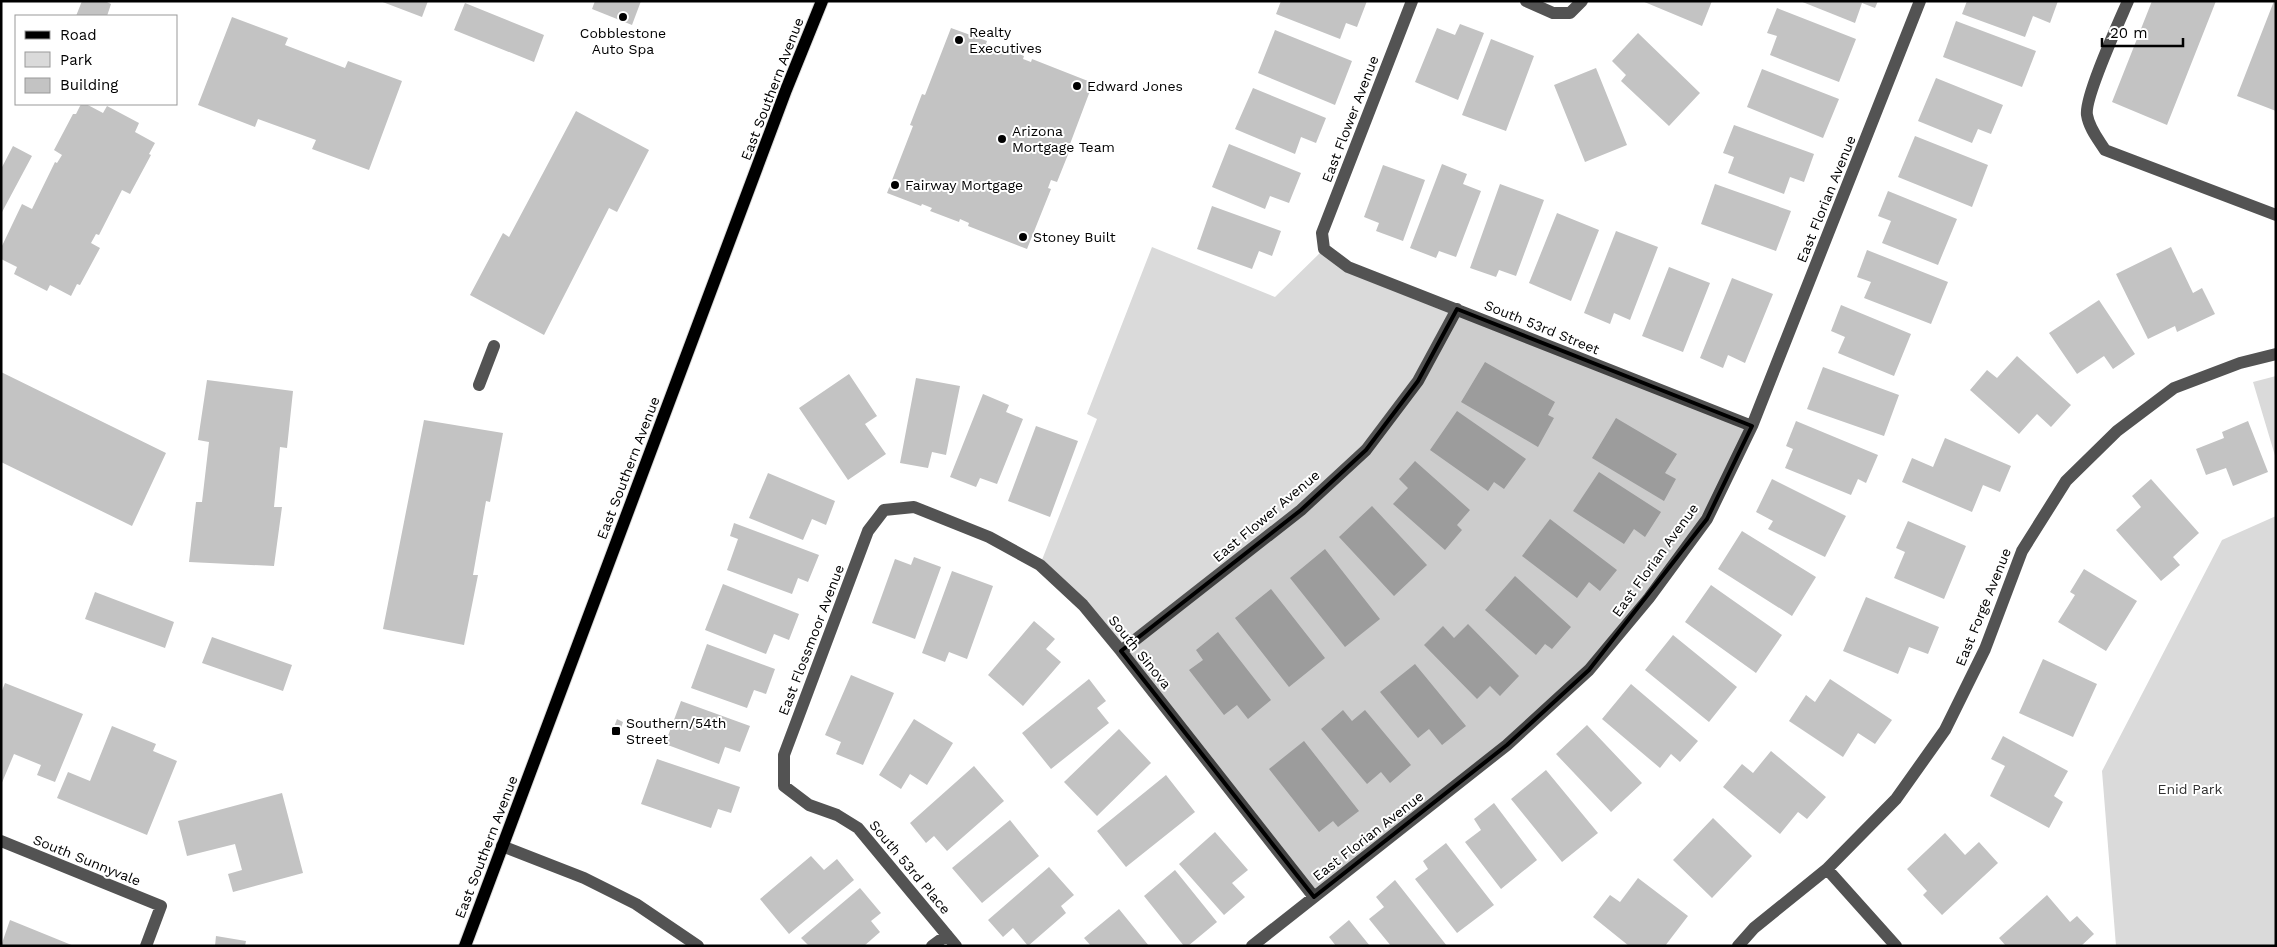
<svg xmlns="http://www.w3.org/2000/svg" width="2277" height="947" viewBox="0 0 2277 947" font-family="'Work Sans',sans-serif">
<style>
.green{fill:#dadada}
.building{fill:#c3c3c3}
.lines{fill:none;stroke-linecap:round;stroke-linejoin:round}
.major-casing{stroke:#dbdbdb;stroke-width:14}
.minor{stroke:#535353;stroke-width:12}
.major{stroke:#000;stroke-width:12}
.marked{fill:#000;fill-opacity:0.2;stroke:#000;stroke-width:4;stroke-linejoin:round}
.poi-dot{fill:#000;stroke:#fff;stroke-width:2}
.labels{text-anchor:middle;stroke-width:4;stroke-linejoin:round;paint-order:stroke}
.poi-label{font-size:14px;fill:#000;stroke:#fff;text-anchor:start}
.street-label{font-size:14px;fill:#000;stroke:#fff}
.park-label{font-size:14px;fill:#313131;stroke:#fff}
</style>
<rect width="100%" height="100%" fill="#fff"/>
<path class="green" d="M1152 247 1275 297 1324 249 1348 267 1457 309 1418 381 1366 450 1121 651 1040 565 1097 419 1087 414Z
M2276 376V459L2253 382Z
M2276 516V946H2116L2102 771 2222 540Z"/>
<path class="building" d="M82 1H105L111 4 107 16H76Z
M380 1H428L422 17Z
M595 1H641L632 25 592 9Z
M1281 1H1367L1357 27 1346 23 1340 39 1276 14Z
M1642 1H1712L1702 26Z
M1800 1H1878L1875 8 1862 3 1855 23Z
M1967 1H2058L2050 23 2033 16 2025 37 1962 14Z
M2152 1H2216L2167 125 2112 102Z
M2274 1H2276V111L2237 96Z
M465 3 544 35 534 62 454 30Z
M1777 8 1856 39 1839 82 1770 55 1777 36 1767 33Z
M232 17 288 38 285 45 345 68 348 61 402 81 369 170 312 149 316 140 258 119 255 127 198 105Z
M1956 21 2036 51 2022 87 1943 57Z
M1460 24 1484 33 1458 100 1415 82 1437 28 1455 35Z
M951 28 987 41 986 44 995 47 996 45 1024 56 1023 59 1031 62 1032 59 1093 83 1070 144 1067 143 1064 150 1069 152 1057 182 1051 180 1048 188 1051 189 1027 249 968 226 969 223 960 219 959 222 930 211 932 208 922 204 921 206 887 193 913 126 910 125 922 94 925 95Z
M1275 30 1352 61 1335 105 1258 73Z
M1638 33 1700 93 1669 126 1621 81 1626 75 1612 61Z
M1491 39 1534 56 1506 131 1462 115Z
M1596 68 1627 145 1585 162 1554 85Z
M1762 69 1839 99 1823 138 1747 107Z
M1936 78 2003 105 1991 134 1978 129 1972 143 1918 121Z
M1253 88 1326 118 1316 143 1301 137 1295 154 1235 129Z
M81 104H86L103 113 107 106 139 123 135 132 155 143 149 154 151 155 130 194 122 190 99 235 96 234 91 243 100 248 80 285 77 284 71 296 50 285 47 291 14 274 17 267 1 259V248L22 204 32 209 55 162 57 163 62 155 54 150 73 114H76Z
M576 111 649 150 617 212 609 208 544 335 470 295 503 233 509 237Z
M1734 125 1814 154 1804 182 1790 177 1784 194 1728 173 1734 157 1723 153Z
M1915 136 1988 165 1972 207 1898 177Z
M1229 144 1301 173 1289 203 1270 196 1265 209 1212 187Z
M13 146 32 156 1 214V169Z
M1442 164 1467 174 1463 184 1481 191 1456 257 1439 251 1436 258 1410 248Z
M1383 165 1425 180 1403 241 1376 231 1379 223 1364 217Z
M1500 184 1544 200 1516 276 1499 270 1496 277 1470 268Z
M1715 184 1791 211 1776 251 1701 224Z
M1888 191 1957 219 1938 265 1882 243 1891 221 1878 216Z
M1212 206 1281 231 1272 256 1259 251 1252 269 1197 249Z
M1557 213 1599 230 1571 301 1529 283Z
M1616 231 1658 247 1630 320 1614 313 1610 324 1584 313Z
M2171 247 2193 293 2202 288 2215 314 2177 332 2175 326 2148 339 2116 274Z
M1867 250 1948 282 1931 324 1864 298 1871 282 1857 277Z
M1669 267 1710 283 1683 352 1642 336Z
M1732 278 1773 294 1745 363 1728 355 1723 368 1700 358Z
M2099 300 2135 354 2113 369 2104 356 2077 374 2049 333Z
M1841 305 1911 334 1894 376 1838 353 1845 337 1831 331Z
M2017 356 2071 405 2051 427 2037 414 2019 434 1970 390 1987 370 1997 378Z
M1485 362 1555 402 1548 415 1554 418 1538 447 1461 402Z
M1823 367 1899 395 1884 436 1807 409Z
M1 372 166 453 132 526 1 462Z
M849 374 877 416 865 424 886 454 848 480 799 408Z
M916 378 960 386 946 455 932 452 928 468 900 463Z
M207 380 293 391 287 448 280 447 274 507H282L274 566 189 562 196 502H202L209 442 198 440Z
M983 394 1009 405 1006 412 1023 419 997 484 980 478 976 487 950 477Z
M1457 411 1526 459 1504 489 1494 482 1488 491 1430 450Z
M1616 418 1677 454 1665 473 1676 479 1664 501 1592 458Z
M424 420 503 433 490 502 486 501 473 575H478L464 645 383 629Z
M1796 421 1878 455 1866 483 1858 479 1851 495 1785 468 1793 449 1786 446Z
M2248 421 2268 472 2233 486 2226 468 2206 475 2196 449 2224 438 2222 432Z
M1036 426 1078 441 1050 517 1008 501Z
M1945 438 2011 466 2000 492 1983 485 1972 512 1902 482 1912 458 1933 467Z
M1415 461 1470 510 1457 525 1462 530 1445 550 1393 504 1408 488 1399 479Z
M1599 472 1661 512 1645 537 1634 529 1624 544 1573 511Z
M768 473 835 501 826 525 812 519 803 540 749 518Z
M1772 479 1846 516 1825 557 1768 529 1773 521 1756 512Z
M2151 479 2199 533 2173 557 2180 565 2161 581 2116 530 2141 507 2132 496Z
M1372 506 1427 565 1394 596 1339 537Z
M1550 519 1617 570 1600 591 1589 582 1577 598 1522 556Z
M1908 521 1966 546 1944 599 1894 578 1905 552 1896 548Z
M734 523 819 555 808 582 798 578 792 594 727 570 738 539 730 536Z
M1742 531 1816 577 1792 616 1718 569Z
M1325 549 1380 619 1345 647 1290 578Z
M914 557 941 567 915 639 872 623 895 559 911 565Z
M2084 569 2137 601 2106 651 2058 622 2075 595 2070 592Z
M952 571 993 586 967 659 949 652 945 662 922 653Z
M1515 576 1571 627 1552 649 1545 644 1536 655 1485 610Z
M723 584 799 614 789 640 774 634 766 654 705 630Z
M1711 585 1782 635 1756 673 1685 622Z
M1271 589 1325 658 1289 687 1235 618Z
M95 592 174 622 165 648 85 619Z
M1866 597 1939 627 1928 654 1909 647 1898 674 1843 651Z
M1034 621 1055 639 1046 649 1061 662 1023 706 988 675Z
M1468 624 1519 676 1500 696 1490 686 1477 699 1424 645 1443 626 1454 638Z
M1218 632 1271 700 1248 719 1237 705 1224 715 1189 670 1203 660 1196 650Z
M1673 635 1737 687 1709 722 1645 670Z
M212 637 292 665 283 691 202 663Z
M707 644 775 669 766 694 754 690 747 708 691 688Z
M2043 659 2097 684 2073 737 2019 713Z
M1415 664 1466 726 1442 745 1429 729 1418 738 1380 692Z
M851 675 894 693 863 765 836 754 841 742 825 735Z
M1089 679 1106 701 1097 708 1109 723 1051 769 1022 733Z
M1830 679 1892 720 1875 744 1858 733 1843 757 1789 721 1806 695 1815 702Z
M5 683 83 714 55 782 37 775 41 765 14 754 1 785V693Z
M1631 684 1698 741 1680 762 1671 754 1660 768 1602 719Z
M681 701 750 726 740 752 725 747 719 764 665 744Z
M1343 710 1352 721 1365 710 1411 765 1390 783 1381 772 1367 784 1321 729Z
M617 719 623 722 618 737 611 735Z
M914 719 953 743 927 785 910 774 901 789 879 775Z
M1587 725 1642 783 1611 812 1556 754Z
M112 726 156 744 153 751 177 761 147 835 57 798 68 772 90 781Z
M1119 729 1151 763 1097 816 1064 782Z
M2003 736 2068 771 2054 796 2063 802 2049 828 1990 796 2005 766 1991 759Z
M1304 741 1359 811 1338 827 1333 821 1319 832 1269 769Z
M1771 751 1826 797 1807 819 1798 812 1780 834 1723 787 1742 764 1753 773Z
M657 759 740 787 731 813 718 809 711 828 641 804Z
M974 766 1004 801 947 851 934 836 926 843 910 823Z
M1546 770 1598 833 1562 862 1511 799Z
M1166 775 1195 812 1126 867 1097 831Z
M282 793 303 873 233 892 228 874 242 870 235 844 187 856 178 821Z
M1494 803 1537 860 1501 889 1465 842 1481 830 1474 819Z
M1713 818 1752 856 1712 898 1673 860Z
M1010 820 1039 856 982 903 952 868Z
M1215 832 1248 870 1232 883 1245 897 1224 915 1179 864Z
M1945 833 1965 855 1979 842 1998 863 1942 915 1923 895 1927 891 1907 869Z
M1446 843 1494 905 1457 933 1415 879 1428 869 1423 861Z
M811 856 824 870 837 859 854 880 789 934 760 899Z
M1049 867 1074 895 1061 906 1066 913 1028 946 1013 928 1003 937 988 920Z
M1175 870 1217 922 1188 946H1184L1144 896Z
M1638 878 1688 916 1665 946H1629L1593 917 1610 895 1620 902Z
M1395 880 1447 946H1391L1369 919 1384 907 1376 897Z
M860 888 881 913 871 921 880 932 864 946H809L801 938Z
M2047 895 2070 922 2077 916 2094 934 2081 946H2006L1999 938Z
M1119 909 1149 946H1091L1084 938Z
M10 920 74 946H1Z
M1349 920 1370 946H1336L1329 937Z
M216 936 246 941 245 946H215Z"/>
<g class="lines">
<defs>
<path id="major" d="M465 946 786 90 822 1"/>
</defs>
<use href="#major" class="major-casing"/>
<path class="minor" d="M1412 1 1322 233 1324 249 1348 267 1752 426
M1526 1 1553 13H1570L1582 1
M2128 1C2119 22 2084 98 2087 115 2089 128 2098 139 2105 150L2276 215
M479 385 494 346
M1121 651 1301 510 1366 450 1418 381 1457 309
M1 841 161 906 146 946
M502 846 584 878 636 904 698 946
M1827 869 1896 946
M932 946 947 935
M956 946 858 828 837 815 809 805 784 786V755L868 531 884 510 914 507 989 537 1040 565 1083 605 1121 651 1314 897
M1252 946 1507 745 1589 670 1649 598 1707 519 1752 426 1920 1
M1738 946 1754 928 1827 869 1896 799 1945 730 1985 649 2022 551 2066 481 2117 431 2174 388 2240 363 2276 354"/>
<use href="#major" class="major"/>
</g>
<path class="marked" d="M1457 309 1752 426 1707 519 1589 670 1507 745 1314 897 1121 651 1301 510 1366 450 1418 381Z"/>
<g class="poi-dot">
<circle cx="623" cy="17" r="5"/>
<circle cx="959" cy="40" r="5"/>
<circle cx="1077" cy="86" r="5"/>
<circle cx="1002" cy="139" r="5"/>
<circle cx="895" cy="185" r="5"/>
<circle cx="1023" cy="237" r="5"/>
<rect x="611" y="726" width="10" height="10" rx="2.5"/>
</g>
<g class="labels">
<g class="poi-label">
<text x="969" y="37">Realty<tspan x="969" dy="16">Executives</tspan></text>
<text x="623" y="38" text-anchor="middle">Cobblestone<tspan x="623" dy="16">Auto Spa</tspan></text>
<text x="1087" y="91">Edward Jones</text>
<text x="1012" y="136">Arizona<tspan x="1012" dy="16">Mortgage Team</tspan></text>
<text x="905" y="190">Fairway Mortgage</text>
<text x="1033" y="242">Stoney Built</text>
<text x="626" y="728">Southern/54th<tspan x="626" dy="16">Street</tspan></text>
</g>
<g class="street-label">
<text transform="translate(772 89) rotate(-69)" y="5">East Southern Avenue</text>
<text transform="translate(1350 119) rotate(-69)" y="5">East Flower Avenue</text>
<text transform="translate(1826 199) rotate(-68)" y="5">East Florian Avenue</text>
<text transform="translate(1542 327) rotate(22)" y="5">South 53rd Street</text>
<text transform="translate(628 468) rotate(-69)" y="5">East Southern Avenue</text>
<text transform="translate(1266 516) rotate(-40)" y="5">East Flower Avenue</text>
<text transform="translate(1655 560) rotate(-54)" y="5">East Florian Avenue</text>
<text transform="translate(1983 607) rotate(-68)" y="5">East Forge Avenue</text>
<text transform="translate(811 640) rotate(-69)" y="5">East Flossmoor Avenue</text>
<text transform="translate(1140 652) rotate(51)" y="5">South Sinova</text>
<text transform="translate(1368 836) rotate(-38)" y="5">East Florian Avenue</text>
<text transform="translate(486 847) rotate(-69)" y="5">East Southern Avenue</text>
<text transform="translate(87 860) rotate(22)" y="5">South Sunnyvale</text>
<text transform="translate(910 867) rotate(50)" y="5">South 53rd Place</text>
</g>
<g class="park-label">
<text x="2190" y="794">Enid Park</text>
</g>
</g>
<rect width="2277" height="947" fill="none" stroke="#000000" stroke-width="5"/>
<rect x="15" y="15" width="162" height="90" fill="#ffffff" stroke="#999999"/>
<rect x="25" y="31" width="25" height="8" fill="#000000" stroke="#999999"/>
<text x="60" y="40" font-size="15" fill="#000000">Road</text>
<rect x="25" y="52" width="25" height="15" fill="#dadada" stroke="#999999"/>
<text x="60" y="65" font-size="15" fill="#000000">Park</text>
<rect x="25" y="78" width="25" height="15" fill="#c3c3c3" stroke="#999999"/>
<text x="60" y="90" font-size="15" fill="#000000">Building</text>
<path d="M2102 38v8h81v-8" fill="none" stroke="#000000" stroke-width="2.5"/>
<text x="2110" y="38" font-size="15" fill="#000000" stroke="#ffffff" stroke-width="4" paint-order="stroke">20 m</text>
</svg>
